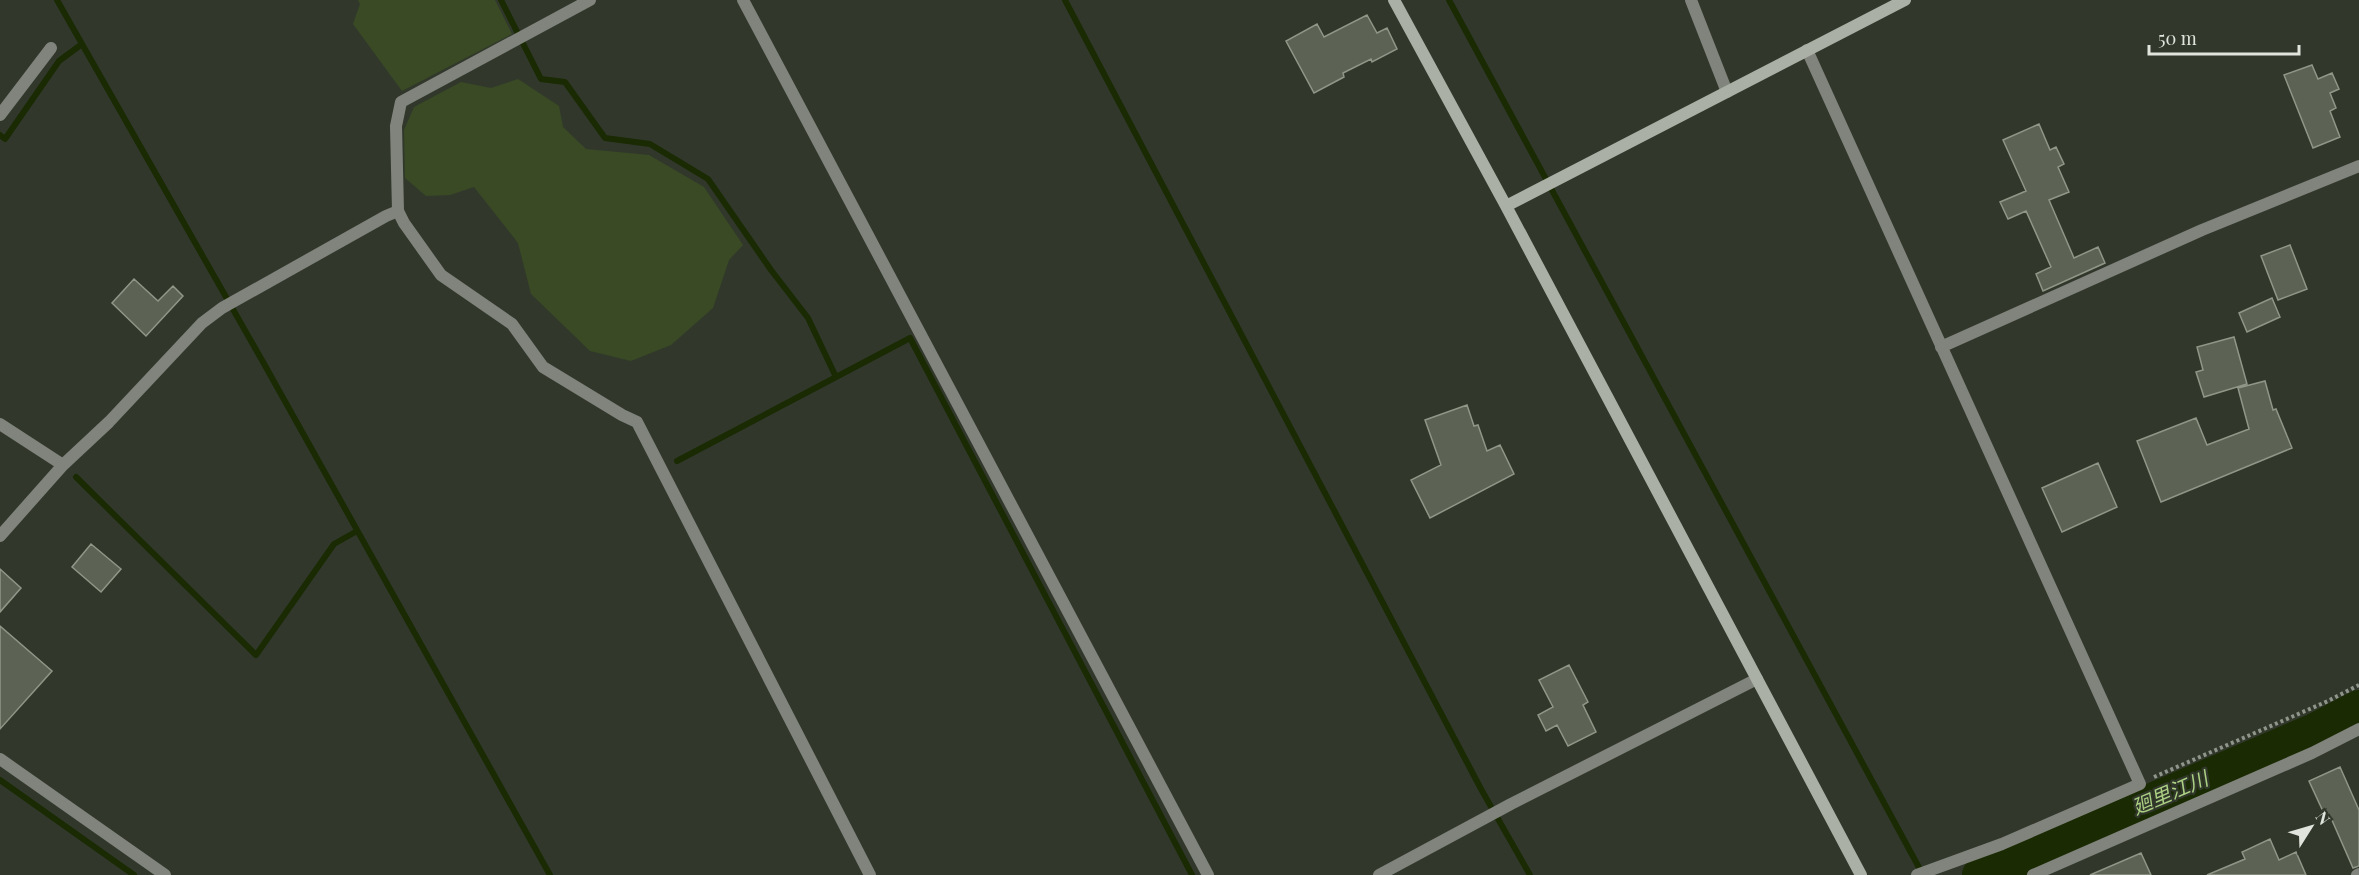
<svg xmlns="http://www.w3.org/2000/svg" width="2359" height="875" viewBox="0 0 2359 875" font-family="'Playfair Display','Noto Sans JP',serif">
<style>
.green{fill:#394a25}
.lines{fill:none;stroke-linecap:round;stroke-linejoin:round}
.stream{stroke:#1a2a03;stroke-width:6}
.river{stroke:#1a2a03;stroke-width:36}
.building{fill:#5c6355;stroke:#909788;stroke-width:1.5}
.path{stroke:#90958b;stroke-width:4;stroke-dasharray:3 3;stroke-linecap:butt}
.street{stroke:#81847d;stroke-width:12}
.secondary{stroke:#abb0a6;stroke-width:12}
.labels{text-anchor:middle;stroke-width:4.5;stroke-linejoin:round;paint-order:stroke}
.water-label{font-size:20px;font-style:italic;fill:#acd083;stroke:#31382b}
</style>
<rect width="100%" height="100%" fill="#31382b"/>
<path class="green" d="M358 0H495L512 34 402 91 353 24 360 4Z
M518 79 559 106 563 127 586 149 649 155 704 187 743 245 729 260 713 308 671 345 631 361 590 351 531 294 518 243 474 187 450 195 426 196 405 178 404 130 414 107 461 82 491 88Z"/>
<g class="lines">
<path class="stream" d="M57 0 263 362 550 875
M501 0 541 79 565 82 605 138 650 144 708 179 771 270 808 318 836 377
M1065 0 1481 789 1530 875
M1449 0 1922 873
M0 135 5 139 59 61 82 44
M677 461 910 338 1192 875
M76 477 256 655 334 544 357 531
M0 780 134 875"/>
<path class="river" d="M1980 875 2315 731 2359 708"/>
</g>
<path class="building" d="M1367 15 1377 33 1387 28 1397 49 1372 62 1371 59 1343 73 1344 77 1314 93 1286 41 1317 24 1324 37Z
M2312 65 2318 79 2332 73 2339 89 2330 93 2336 108 2330 111 2340 137 2313 148 2284 75Z
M2039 124 2050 150 2056 147 2064 164 2058 167 2069 192 2049 200 2074 258 2098 247 2105 263 2043 291 2036 274 2051 267 2026 211 2008 219 2000 202 2026 191 2003 140Z
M2290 245 2307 289 2278 300 2261 256Z
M134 279 158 301 173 286 183 296 146 336 112 303Z
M2272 298 2280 317 2247 332 2239 313Z
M2234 337 2247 384 2204 397 2196 372 2203 370 2197 347Z
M2265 381 2273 410 2276 409 2292 448 2161 502 2137 441 2196 418 2207 445 2249 429 2238 388Z
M1467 405 1474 426 1478 425 1487 451 1500 445 1514 474 1430 518 1411 480 1441 465 1425 420Z
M2098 463 2117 507 2062 532 2042 488Z
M91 544 121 569 101 592 72 567Z
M0 569 21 588 0 612Z
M0 626 52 671 0 729Z
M1569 665 1588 702 1583 705 1596 732 1568 746 1557 725 1546 731 1538 715 1553 707 1539 680Z
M2340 767 2359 810V866L2353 868 2331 818 2327 820 2309 781Z
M2270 839 2279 860 2296 852 2306 875H2207L2245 859 2242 852Z
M2141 853 2151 875H2090Z"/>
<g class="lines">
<path class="path" d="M2154 777 2328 701 2359 685"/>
<path class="street" d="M590 0 401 102 396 126 398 211 404 223 441 275 512 324 543 367 622 415 637 422 870 875
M743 0 1208 875
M1691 0 1727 92
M1807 50 2140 784 2002 844 1917 875
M0 115 51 48
M1941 347 2202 230 2359 166
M0 424 63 465
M0 536 63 465 109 422 202 323 222 308 386 216 398 211
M0 759 165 875
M1379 875 1511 804 1757 679
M2033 875 2312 753 2359 729
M2357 875 2359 874"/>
<path class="secondary" d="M1394 0 1506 206 1861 875
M1506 206 1905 0"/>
</g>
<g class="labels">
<g class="water-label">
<text transform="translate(2170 793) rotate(-23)" y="7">廻里江川</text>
</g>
</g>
<g transform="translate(2311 827) rotate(53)" stroke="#31382b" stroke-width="4.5" paint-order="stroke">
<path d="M0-4.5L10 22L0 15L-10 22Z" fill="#e0e4dc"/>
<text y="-9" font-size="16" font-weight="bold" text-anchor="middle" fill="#e0e4dc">N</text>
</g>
<path d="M2149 45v9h150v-9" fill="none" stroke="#e0e4dc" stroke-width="3"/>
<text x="2158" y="45" font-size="18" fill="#e0e4dc" stroke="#31382b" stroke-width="4.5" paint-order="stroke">50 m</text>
</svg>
